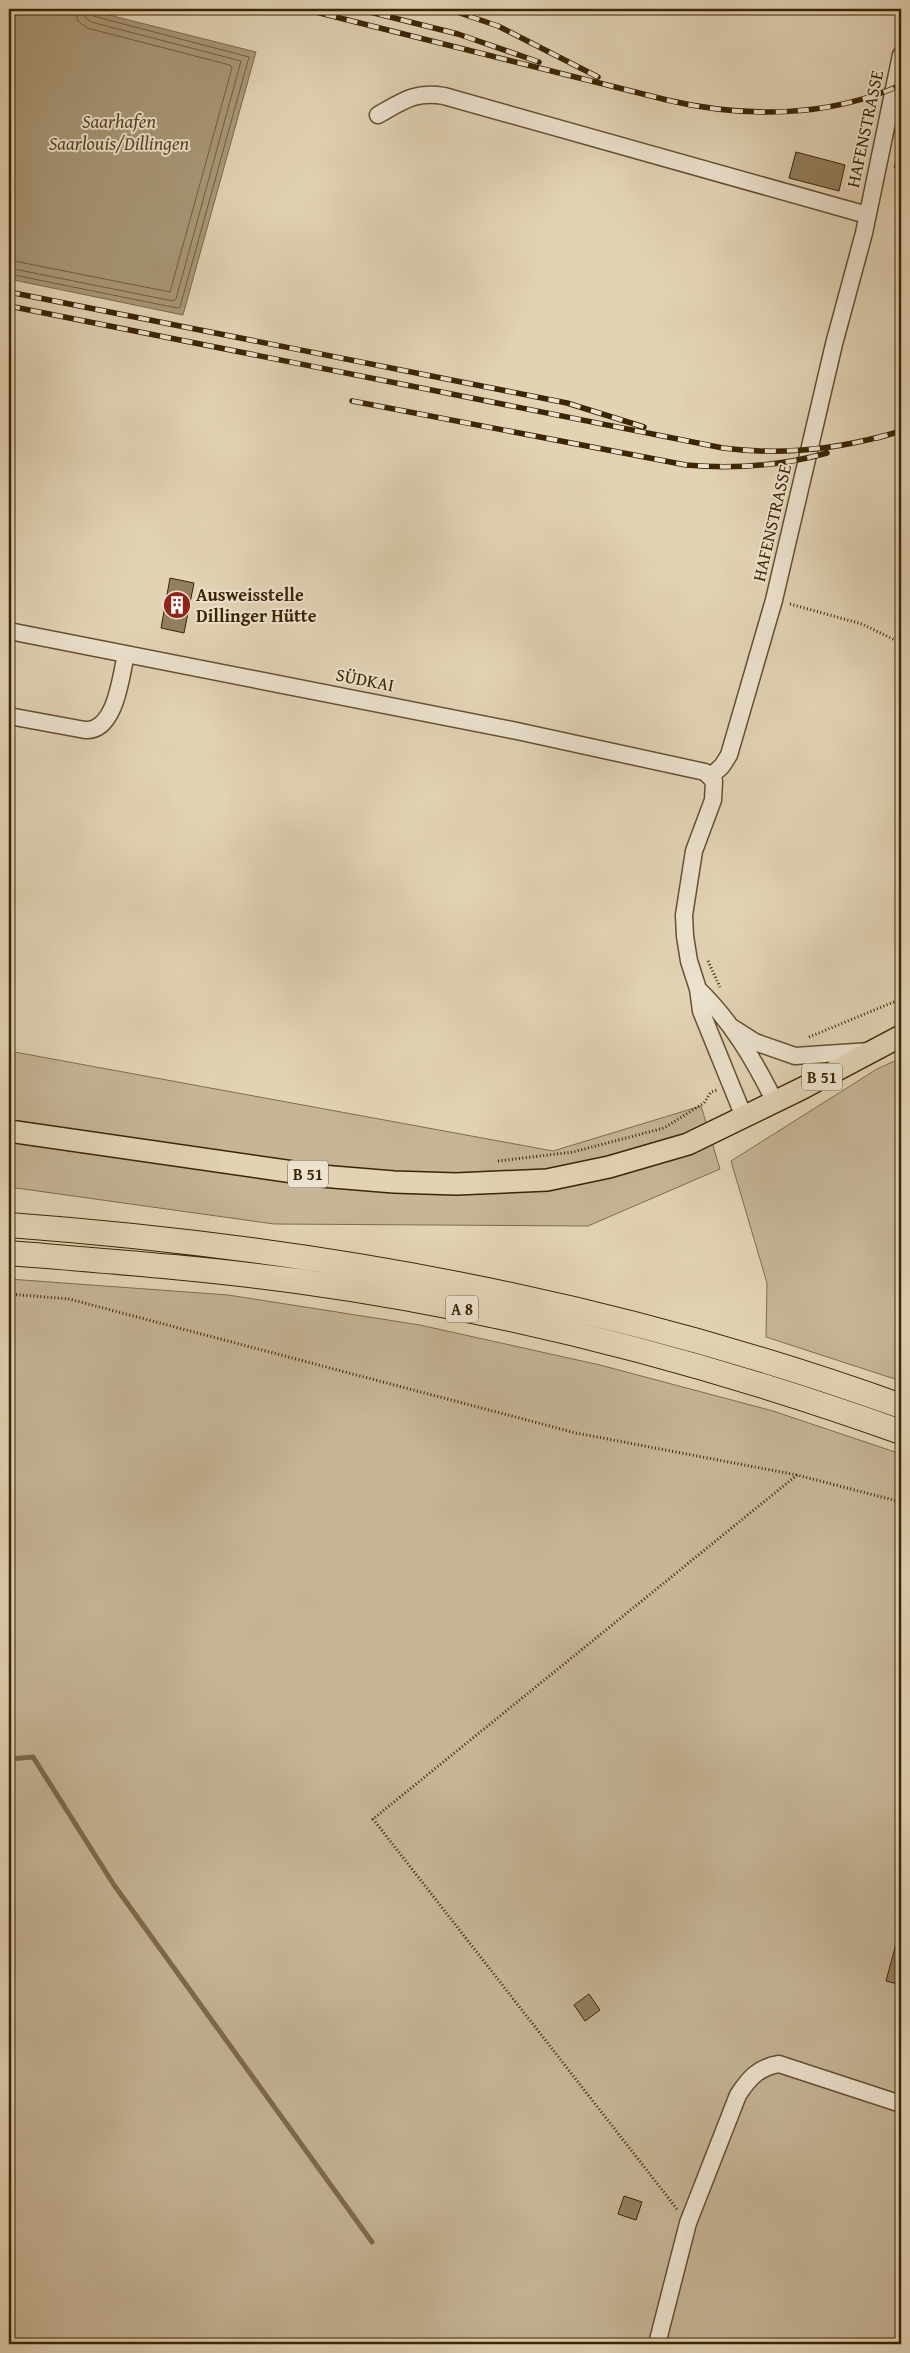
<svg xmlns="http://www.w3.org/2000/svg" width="910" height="2353" viewBox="0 0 910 2353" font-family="'Gentium Book Plus',serif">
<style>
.green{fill:#c6b597;stroke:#806d4c}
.water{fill:#a99878;stroke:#7d6a49}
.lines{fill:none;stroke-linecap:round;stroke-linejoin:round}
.shore{stroke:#725e3d;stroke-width:1}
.stream{stroke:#7d6a49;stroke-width:5}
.building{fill:#927f5f;stroke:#3b2502}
.minor-casing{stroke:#65502f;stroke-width:19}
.major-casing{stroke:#3b2502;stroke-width:24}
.highway-casing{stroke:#3b2502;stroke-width:26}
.path{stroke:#3b2502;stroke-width:3;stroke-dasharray:1 2.5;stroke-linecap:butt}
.minor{stroke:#ece2cf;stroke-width:16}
.major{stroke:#e2d3b5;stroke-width:21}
.highway{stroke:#e2d3b5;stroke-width:24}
.rail-casing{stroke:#3b2502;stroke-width:5.5}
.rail{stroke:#ece2cf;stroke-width:4;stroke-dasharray:11;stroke-linecap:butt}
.labels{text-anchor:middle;stroke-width:4;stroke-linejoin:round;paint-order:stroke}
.shield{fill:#ece2cf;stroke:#705e40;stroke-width:1}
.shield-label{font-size:16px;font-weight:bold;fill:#3b2502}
.street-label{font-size:18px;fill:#3b2502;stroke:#ece2cf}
.poi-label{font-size:18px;font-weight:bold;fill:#3b2502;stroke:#ece2cf;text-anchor:start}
.water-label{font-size:19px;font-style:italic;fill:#5c4825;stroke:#ece2cf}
</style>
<rect width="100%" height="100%" fill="#e2d3b5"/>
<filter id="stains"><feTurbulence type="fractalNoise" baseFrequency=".004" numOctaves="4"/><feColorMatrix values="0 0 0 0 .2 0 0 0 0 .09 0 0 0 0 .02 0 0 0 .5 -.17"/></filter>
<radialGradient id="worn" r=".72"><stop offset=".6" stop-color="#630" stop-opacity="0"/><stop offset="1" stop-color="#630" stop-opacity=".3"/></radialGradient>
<path class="green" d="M9 1051 553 1151 701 1106 720 1169 588 1226 274 1224 9 1187Z
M901 1058V1381L766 1337 767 1283 731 1161 877 1069Z
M9 1279 228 1295 420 1325 600 1365 773 1411 901 1454V2344H9Z"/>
<path class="water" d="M9 9H85L256 52 183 315 9 279Z"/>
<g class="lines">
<path class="shore" d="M9 260 170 292 232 68 230 65 87 28 78 21 75 9
M9 268 173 301 176 299 241 61 91 22 85 17 83 9
M9 274 177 308 180 307 249 57 93 16 89 9"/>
<path class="stream" d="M9 1759 33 1757 114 1885 372 2242"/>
</g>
<path class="building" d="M796 152 845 165 839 191 789 178Z
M170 578 194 583 184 633 161 628Z
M897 1940 901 1941V1985L886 1981Z
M589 1994 600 2010 585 2021 574 2005Z
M624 2196 642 2202 636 2220 618 2214Z"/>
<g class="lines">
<defs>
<path id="minor" d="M378 115C403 101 415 91 444 96L867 215
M9 631 517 731 705 772 714 781 713 800 694 851 684 915 685 936 689 961 698 989 701 1011 744 1117
M9 716 85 730C116 732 121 675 126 654
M711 776 722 766 729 755 774 600 834 344 864 233 901 55
M698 989C732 1022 754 1060 775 1102
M733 1028 755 1042 795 1056 870 1051
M657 2344 688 2223 738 2095C749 2078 759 2067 779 2064L901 2104"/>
<path id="major" d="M9 1131 321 1176 394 1182 456 1184 547 1180 609 1167 688 1144 801 1089 901 1036"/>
<path id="highway" d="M9 1225C318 1248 609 1301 901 1406
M9 1253C105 1261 201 1268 297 1281 503 1309 705 1362 901 1432"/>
</defs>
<use href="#minor" class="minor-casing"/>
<use href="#major" class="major-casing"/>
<use href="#highway" class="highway-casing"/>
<path class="path" d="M894 166 901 168
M790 604 862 624 901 643
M708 961 720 987
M809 1037 901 999
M498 1161 573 1152 664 1128 704 1103 711 1092 717 1090
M9 1294 69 1299 576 1433 797 1475
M677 2209 373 1819 797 1475 901 1502"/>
<use href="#minor" class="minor"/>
<use href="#major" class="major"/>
<use href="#highway" class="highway"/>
<defs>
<path id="rail" d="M304 9 667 100C744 118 827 118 901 85
M358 9 458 34 539 62
M448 9 498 26 598 77
M9 292 567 403 644 427
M9 306 723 448C776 455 831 450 883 436
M352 401 686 465C734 469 781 466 827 453
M877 438 901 431"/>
</defs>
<use href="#rail" class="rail-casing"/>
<use href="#rail" class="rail"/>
</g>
<defs>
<symbol id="building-disc" viewBox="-11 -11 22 22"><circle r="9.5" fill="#8f2418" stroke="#ece2cf"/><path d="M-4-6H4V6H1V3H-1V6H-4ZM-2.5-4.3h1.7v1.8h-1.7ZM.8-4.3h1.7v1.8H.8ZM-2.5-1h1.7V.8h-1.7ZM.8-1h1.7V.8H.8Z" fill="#fff"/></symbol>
</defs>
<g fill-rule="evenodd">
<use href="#building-disc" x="161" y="589" width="32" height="32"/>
</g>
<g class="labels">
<g class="shield">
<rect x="802" y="1063.5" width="40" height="27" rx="4"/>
<rect x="288" y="1160.5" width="40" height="27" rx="4"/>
<rect x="446" y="1295.5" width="32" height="27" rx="4"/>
</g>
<g class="shield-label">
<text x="822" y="1083">B 51</text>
<text x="308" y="1180">B 51</text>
<text x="462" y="1315">A 8</text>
</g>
<g class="street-label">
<text transform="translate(865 129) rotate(-78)" y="6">HAFENSTRASSE</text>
<text transform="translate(772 523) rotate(-77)" y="6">HAFENSTRASSE</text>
<text transform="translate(365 680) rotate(11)" y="6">SÜDKAI</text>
</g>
<g class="poi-label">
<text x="196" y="601">Ausweisstelle<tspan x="196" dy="21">Dillinger Hütte</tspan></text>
</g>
<g class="water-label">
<text x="119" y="128">Saarhafen<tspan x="119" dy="22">Saarlouis/Dillingen</tspan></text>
</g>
</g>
<rect width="910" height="2353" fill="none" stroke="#e2d3b5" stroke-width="30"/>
<rect x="10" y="10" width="890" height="2333" fill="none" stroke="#3b2502" stroke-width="2.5"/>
<rect x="15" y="15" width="880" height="2323" fill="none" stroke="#3b2502"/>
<rect width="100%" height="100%" filter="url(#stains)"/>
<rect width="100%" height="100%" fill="url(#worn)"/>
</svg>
